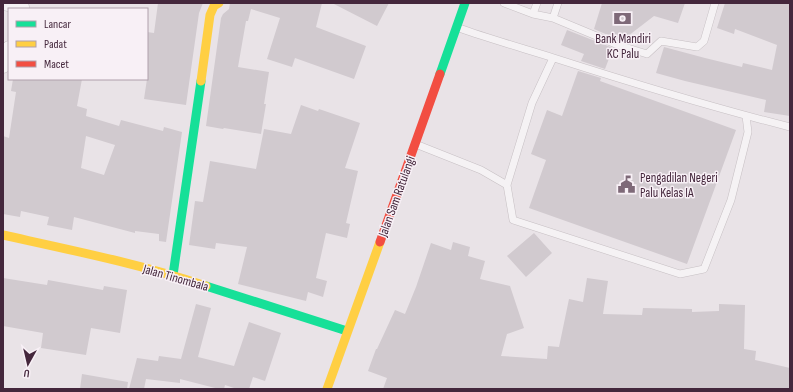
<svg xmlns="http://www.w3.org/2000/svg" width="793" height="392" viewBox="0 0 793 392" font-family="'Sofia Sans Condensed',sans-serif">
<style>
.building{fill:#d1cacf;fill-rule:evenodd}
.lines{fill:none;stroke-linecap:round;stroke-linejoin:round}
.lane-casing{stroke:#c7c0c4;stroke-width:8}
.street-casing{stroke:#c7c0c4;stroke-width:15}
.lane{stroke:#f5f2f4;stroke-width:7}
.street{stroke:#f5f2f4;stroke-width:14}
.fast{stroke:#16e098;stroke-width:9}
.slow{stroke:#ffcf43;stroke-width:9}
.jam{stroke:#f24e42;stroke-width:9}
.labels{text-anchor:middle;stroke-width:3;stroke-linejoin:round;paint-order:stroke}
.poi-label{font-size:13px;fill:#44273c;stroke:#f8f0f6}
.street-label{font-size:13px;fill:#44273c;stroke:#f8f0f6}
</style>
<rect width="100%" height="100%" fill="#e9e3e7"/>
<path class="building" d="M158 3H203L199 13 186 105 144 99 147 79V32L154 33Z
M230 3H322L316 27 366 46 354 79 295 58 292 67 267 59 280 18 251 9 248 21H246L238 67 269 72 264 104H266L261 134 224 128 223 129 206 126 221 18 223 14 229 9Z
M332 3H389L377 26Z
M602 3H685L678 23 654 16 628 36 619 32 617 39 594 29Z
M725 3H790V116L764 112 766 100 685 81 656 73 664 47 705 58 742 67 743 63 772 70 777 45 735 29 734 34 717 28Z
M567 30 613 48 605 69 581 61 584 54 561 45Z
M578 71 601 78 600 81 736 130 687 264 529 208 546 160 531 154 547 110 562 116Z
M13 79H82L77 106 87 109 86 116 119 126 121 120 163 131 164 127 182 132 166 242 159 241V234L135 231V233L74 217 72 230 47 225 49 217 21 211 20 217 3 214V136L9 138 16 92 11 91ZM86 136 115 145 104 175 81 168Z
M301 105 318 111 319 109 360 123 345 168 358 171 346 223 350 224 347 238 326 233 316 278 327 281 323 297 308 292 306 301 238 284 247 247 216 243 215 249 189 245 195 201 203 202 210 161 256 169 264 129 291 134Z
M534 233 552 253 526 277 507 256Z
M453 242 470 247 468 256 485 261 480 279 510 286 524 328 507 334 501 356 547 359 548 346 559 347 569 299 583 302 587 278 608 281 603 314 642 315 643 308 692 309V312L719 311V304L745 305 744 349 756 351 755 360 790 368V389H383L387 378 368 371 376 349H377L395 310 405 314 416 287 431 243 451 250Z
M3 278 47 285 48 280 103 290 104 286 127 290 120 333 91 328 86 355 41 348 43 333 3 326Z
M196 304 211 308 198 357 234 366 249 322 281 333 265 381 253 377 249 389H237L225 385 224 389H219L180 379V383L146 379 144 389H129L137 358 158 361 159 356 181 359Z
M82 374 128 382 127 389H80Z"/>
<g class="lines">
<defs>
<path id="lane" d="M504 3 533 14 553 18 618 45 647 54 661 41 697 47 704 41 715 3
M533 14 537 3
M553 18 558 3
M459 28C490 39 522 48 554 58 632 83 711 107 790 127
M553 58 532 103 507 185 513 220 680 274 704 269 731 200 748 132 746 116
M418 145 481 170 507 185"/>
<path id="street" d="M3 3 22 7
M3 66 9 48"/>
</defs>
<use href="#lane" class="lane-casing"/>
<use href="#street" class="street-casing"/>
<use href="#lane" class="lane"/>
<use href="#street" class="street"/>
<path class="fast" d="M440 74 465 3
M173 275 201 81
M206 286 347 331"/>
<path class="slow" d="M201 81 210 15 214 6 219 3
M3 235C71 250 140 264 206 286
M327 389 380 242"/>
<path class="jam" d="M380 242 440 74"/>
</g>
<defs>
<symbol id="bank-bare" viewBox="-9 -9 18 18"><path d="M-6-4H6V4H-6ZM0-2.3a2.3 2.3 0 1 0 0 4.6a2.3 2.3 0 1 0 0-4.6Z" fill="#7e6978" stroke="#f8f0f6" stroke-width="2.5" paint-order="stroke"/></symbol>
<symbol id="civic-bare" viewBox="-9 -9 18 18"><path d="M-.6-6.5H3V-4.5H.6V-3L4-1V1h2V6H-6V1h2V-1L-.6-3ZM-1.2 2.5V6h2.4V2.5Z" fill="#7e6978" stroke="#f8f0f6" stroke-width="2.5" paint-order="stroke"/></symbol>
</defs>
<g fill-rule="evenodd">
<use href="#bank-bare" x="610" y="6" width="25" height="25"/>
<use href="#civic-bare" x="614" y="172" width="25" height="25"/>
</g>
<g class="labels">
<g class="poi-label">
<text x="623" y="43">Bank Mandiri<tspan x="623" dy="15">KC Palu</tspan></text>
<text x="640" y="182" text-anchor="start">Pengadilan Negeri<tspan x="640" dy="15">Palu Kelas IA</tspan></text>
</g>
<g class="street-label">
<text transform="translate(396 196) rotate(-70)" y="5">Jalan Sam Ratulangi</text>
<text transform="translate(176 277) rotate(16)" y="5">Jalan Tinombala</text>
</g>
</g>
<rect width="793" height="392" fill="none" stroke="#44273c" stroke-width="8"/>
<rect x="8" y="8" width="140" height="72" fill="#f8f0f6" stroke="#b0a0ac"/>
<rect x="16" y="21" width="20" height="6" fill="#16e098" stroke="#b0a0ac"/>
<text x="44" y="28" font-size="12" fill="#44273c">Lancar</text>
<rect x="16" y="41" width="20" height="6" fill="#ffcf43" stroke="#b0a0ac"/>
<text x="44" y="48" font-size="12" fill="#44273c">Padat</text>
<rect x="16" y="61" width="20" height="6" fill="#f24e42" stroke="#b0a0ac"/>
<text x="44" y="68" font-size="12" fill="#44273c">Macet</text>
<g transform="translate(28 364) rotate(188)" stroke="#f8f0f6" stroke-width="3" paint-order="stroke">
<path d="M0-3L7 15L0 10L-7 15Z" fill="#44273c"/>
<text y="-6" font-size="11" font-weight="bold" text-anchor="middle" fill="#44273c">U</text>
</g>
</svg>
